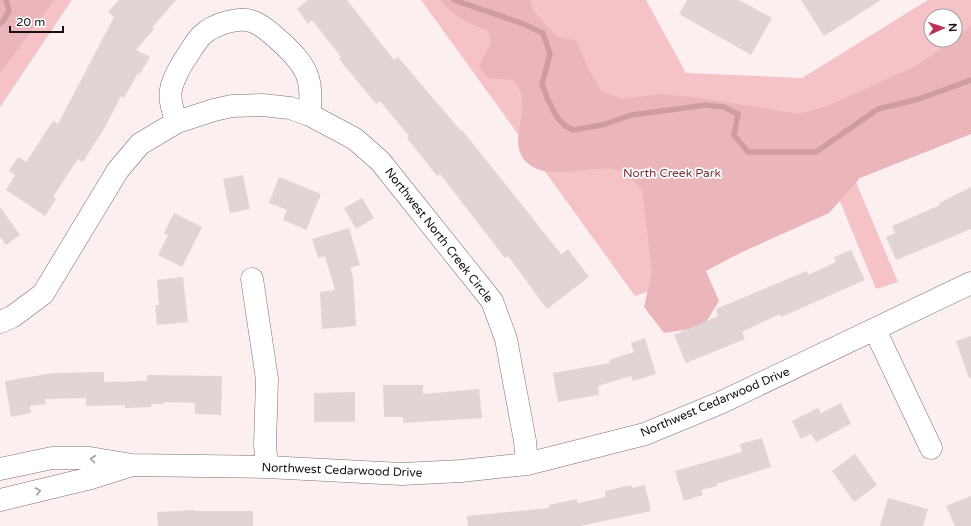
<svg xmlns="http://www.w3.org/2000/svg" width="971" height="526" viewBox="0 0 971 526" font-family="'Varela Round',sans-serif">
<style>
.green{fill:#f5c2c8;fill-rule:evenodd}
.forest{fill:#eab5bb}
.lines{fill:none;stroke-linecap:round;stroke-linejoin:round}
.stream{stroke:#cf9ca2;stroke-width:5.5}
.building{fill:#e0d4d5}
.minor-casing{stroke:#7b7071;stroke-width:23}
.minor{stroke:#fff;stroke-width:22}
.oneway{stroke:#a1a0a0}
.labels{text-anchor:middle;stroke-width:3.5;stroke-linejoin:round;paint-order:stroke}
.park-label{font-size:12px;fill:#763541;stroke:#fff}
.street-label{font-size:12px;fill:#151111;stroke:#fff}
</style>
<rect width="100%" height="100%" fill="#fceff0"/>
<path class="green" d="M0 0H72L0 107Z
M421 0H646L686 73 802 78 928 0H971V66L835 132 898 282 876 289 839 199 689 278 635 296ZM931 16H955V40H931Z"/>
<path class="forest" d="M0 0H54L0 73Z
M440 0H530L534 12 557 37 576 40 587 66 601 91 622 99 661 94 701 98 799 114 827 106 914 67 955 40 971 25V134L860 178 829 213 740 253 706 271 719 301 703 327 664 333 644 307 652 272 642 189C636 184 630 176 624 172 605 161 559 180 535 168 504 153 526 121 522 96 521 91 516 84 513 80L487 78 479 66 491 43 488 30C468 24 453 16 440 0Z"/>
<g class="lines">
<path class="stream" d="M454 0 521 23 543 33 550 54 542 84 548 100 557 117 564 125 573 130 602 125 632 115 706 105 724 107 738 114 734 135 748 152H816L878 109 919 99 971 80
M0 23 3 21 9 11 6 0"/>
</g>
<path class="building" d="M119 0H176L152 28 154 29 136 50 150 57 140 74 138 73 124 98 121 96 105 127 83 162 78 159 53 197 56 199 45 216 6 190 15 175 9 171 18 157 26 162 53 121 58 124 114 17 108 12Z
M308 0H347L394 60 398 57 461 131 462 130 561 254 568 249 589 277 547 309 508 256 505 258 440 174 437 176 407 138 409 136 380 101 376 104 339 59 341 57 312 20 308 24 297 9Z
M687 0H739L772 18 751 55 679 14Z
M801 0H881L824 36Z
M243 175 250 209 230 213 223 179Z
M279 177 321 194 306 230 283 220 287 210 269 203Z
M971 187V229L896 260 886 237 895 233 892 226 940 205 939 203Z
M362 198 374 218 356 229 344 208Z
M0 207 20 235 6 245 0 237Z
M174 213 202 227 182 267 158 255 168 235 164 233Z
M349 228 360 265 350 268 353 276 356 326 322 329 320 292 335 290 325 256 318 258 312 239Z
M851 250 865 280 781 317 780 314 742 332 745 339 686 363 674 335 718 316 716 309 807 271 808 275 836 262 834 257Z
M183 277 188 322 157 325 155 305H159L157 280Z
M971 336V378H969L956 341Z
M645 338 656 374 633 381 631 376 598 386 599 395 558 402 553 373 610 363 609 360 634 352 631 343Z
M104 372V382L147 381V375L222 376 221 415 195 414V403L164 402V404H151V407L125 408V405L86 406V398L45 399 46 404 30 406 31 413 11 417 5 381 53 373Z
M383 385H423V394L479 389 482 418 403 423V417H384Z
M355 392V422H314V393Z
M841 403 851 424 816 442 811 434 801 439 792 421 818 408 821 413Z
M762 438 771 467 717 484V486L701 490 703 495 684 501 675 471 742 452 740 444Z
M855 454 877 485 854 502 832 471Z
M631 485 632 488 645 485 651 511 580 526H468L467 516 549 508V505L577 499 578 503 606 497 605 491Z
M971 496V526H955L946 506Z
M888 498 928 509 923 526H880Z
M195 510V511H253V526H158L157 512Z"/>
<g class="lines">
<defs>
<path id="minor" d="M177 122C166 95 169 87 183 62 189 54 195 42 202 35 214 24 239 16 254 22 264 26 273 35 281 42 292 52 304 64 308 78 312 90 310 102 310 115
M252 279 267 379 265 445 267 467
M0 322 12 317 43 294 118 170 140 144 177 122 214 110 232 106 262 105 290 108 310 115 355 139 380 161 492 301 506 339 525 441 527 464
M875 330 931 448
M0 469 52 458H90L132 465 267 467 402 474 461 471 527 464 645 434 720 403 971 283
M0 500 91 478 129 466"/>
</defs>
<use href="#minor" class="minor-casing"/>
<use href="#minor" class="minor"/>
</g>
<defs><path id="oneway-chevron" d="M-2-3.5L2.5 0L-2 3.5" fill="none" stroke-width="1.6" stroke-linecap="round" stroke-linejoin="round"/></defs>
<g class="oneway">
<use href="#oneway-chevron" transform="translate(93 459) rotate(-173)"/>
<use href="#oneway-chevron" transform="translate(38 491) rotate(-13)"/>
</g>
<g class="labels">
<g class="park-label">
<text x="672" y="177">North Creek Park</text>
</g>
<g class="street-label">
<text transform="translate(439 235) rotate(52)" y="4">Northwest North Creek Circle</text>
<text transform="translate(715 402) rotate(-23)" y="4">Northwest Cedarwood Drive</text>
<text transform="translate(342 470) rotate(2)" y="4">Northwest Cedarwood Drive</text>
</g>
</g>
<g transform="translate(943 28) rotate(87)"><circle r="19" fill="#ffffff" stroke="#a1a0a0"/>
<path d="M0-3L7 15L0 10L-7 15Z" fill="#c03156"/>
<text y="-6" font-size="11" font-weight="bold" text-anchor="middle" fill="#151111">N</text>
</g>
<path d="M10 26v6h53v-6" fill="none" stroke="#151111" stroke-width="2"/>
<text x="16" y="26" font-size="12" fill="#151111" stroke="#ffffff" stroke-width="3" paint-order="stroke">20 m</text>
</svg>
